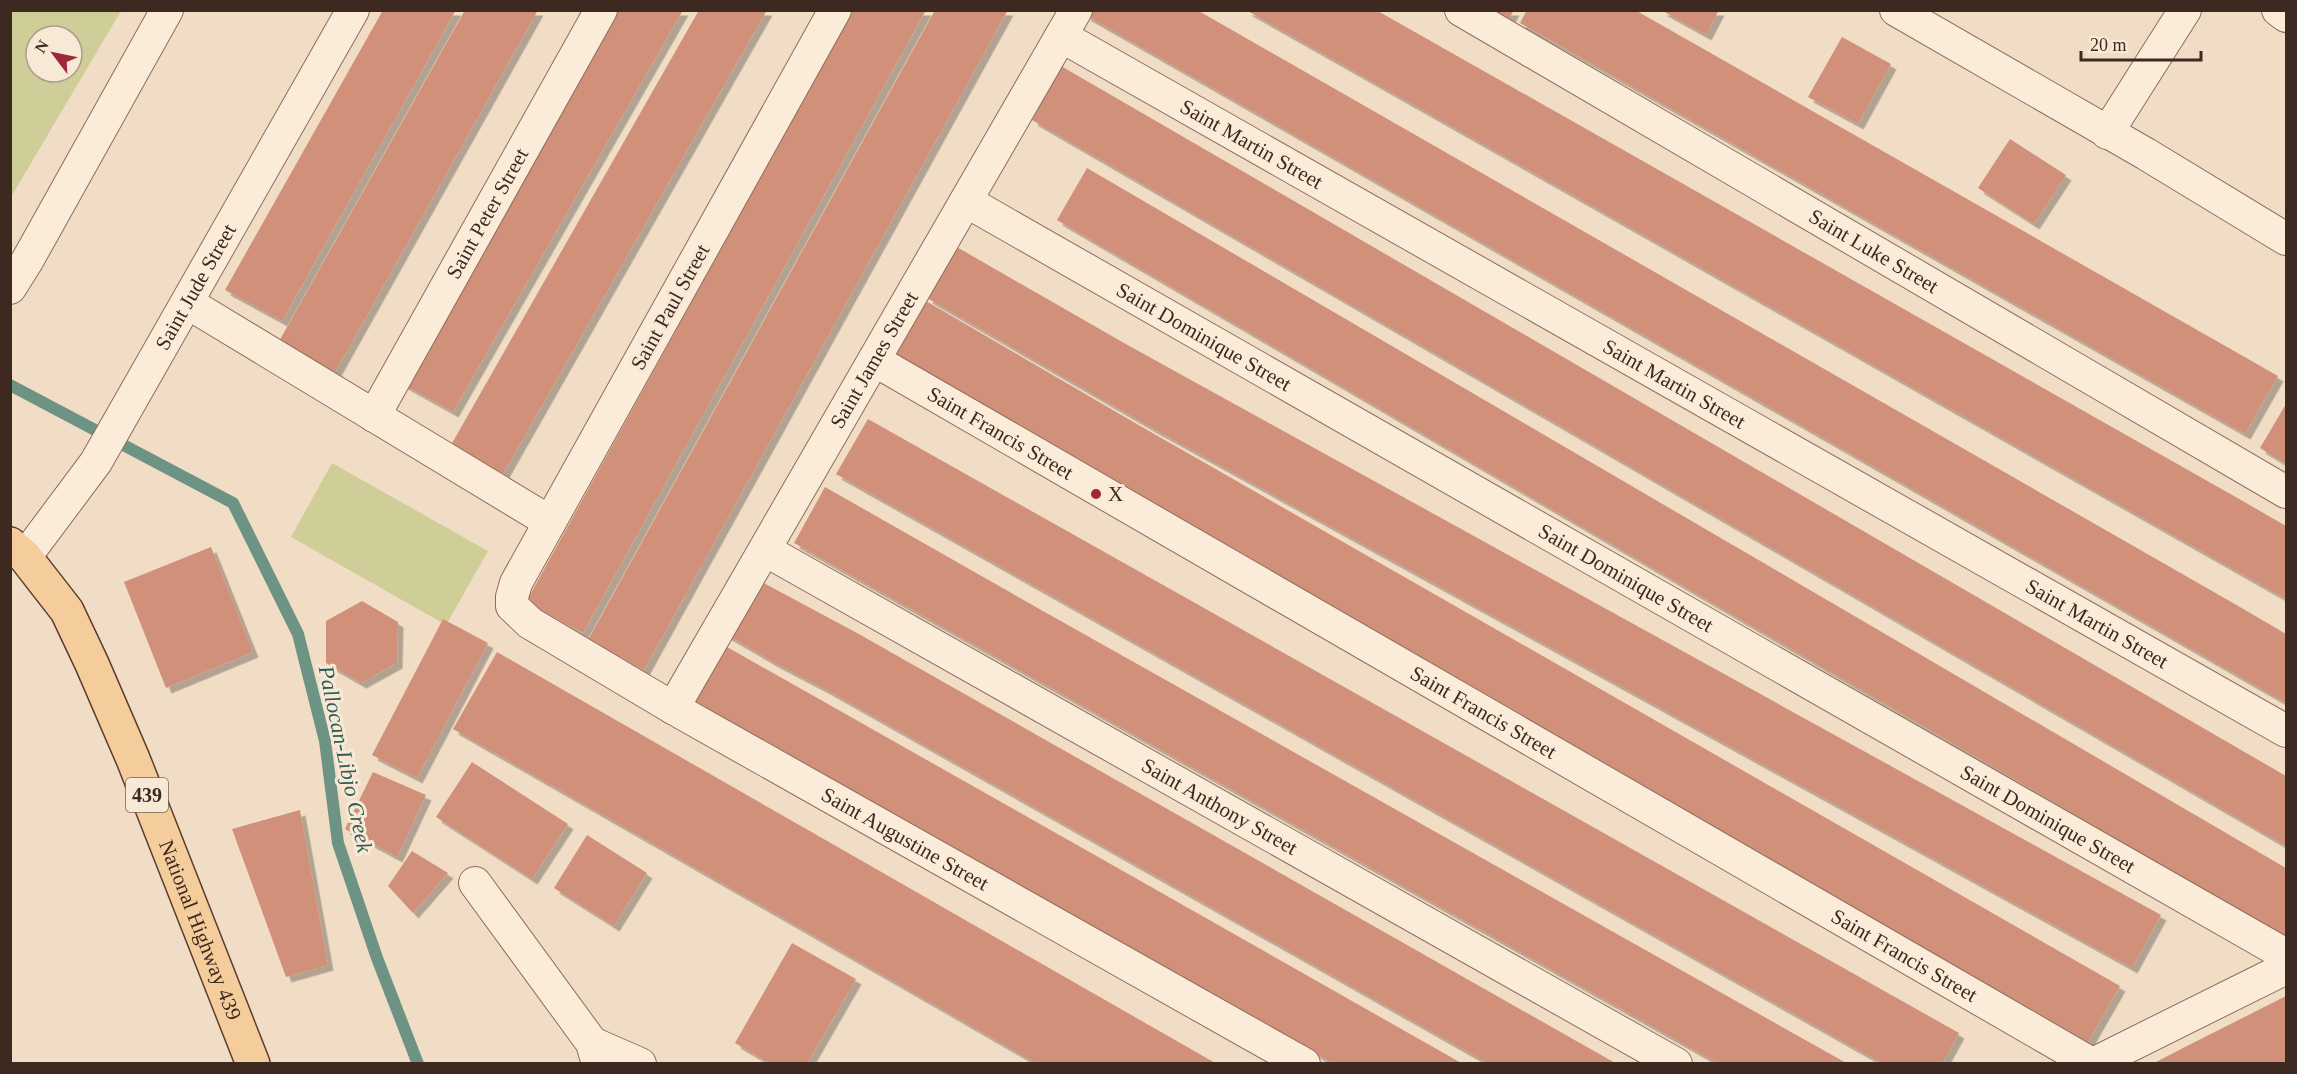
<svg xmlns="http://www.w3.org/2000/svg" width="2297" height="1074" viewBox="0 0 2297 1074" font-family="'Times New Roman',serif">
<style>
.green{fill:#d0ce98;fill-rule:evenodd}
.lines{fill:none;stroke-linecap:round;stroke-linejoin:round}
.stream{stroke:#6d9384;stroke-width:12}
.building{fill:#d1907a;filter:url(#shadow)}
.minor-casing{stroke:#8d6d5a;stroke-width:34}
.primary-casing{stroke:#5b3c2e;stroke-width:36}
.minor{stroke:#fbecda;stroke-width:32}
.primary{stroke:#f5cc9c;stroke-width:33}
.poi-dot{fill:#a0273a;stroke:#f8e9d6;stroke-width:2}
.labels{text-anchor:middle;stroke-width:6;stroke-linejoin:round;paint-order:stroke}
.shield{fill:#f8e9d6;stroke:#756356;stroke-width:1.5}
.shield-label{font-size:20px;font-weight:bold;fill:#3d291f}
.street-label{font-size:21px;fill:#3d291f;stroke:#f8e9d6}
.poi-label{font-size:21px;fill:#3d291f;stroke:#f8e9d6;text-anchor:start}
.water-label{font-size:22px;font-style:italic;fill:#2d5d53;stroke:#f8e9d6}
</style>
<defs>
<filter id="shadow"><feDropShadow dx="5.5" dy="5.5" stdDeviation="0" flood-color="#0004"/></filter>
</defs>
<rect width="100%" height="100%" fill="#f1ddc6"/>
<path class="green" d="M11 10 121 11 11 197 10 11ZM36 36H72V72H36Z
M332 463 488 551 446 625 291 537Z"/>
<g class="lines">
<path class="stream" d="M10 385 233 503 298 634 325 741 338 843 377 958 418 1064"/>
</g>
<path class="building" d="M383 10H456L282 321 225 290Z
M465 10H538L333 376 277 345Z
M614 10H683L453 412 401 383Z
M699 10H767L499 481 447 452Z
M853 10H926L583 633 526 602Z
M935 10H1008L644 670 588 640Z
M1087 10H1197L2240 607 2286 634V703L1085 15Z
M1246 10H1376L2241 500 2286 526V599Z
M1484 10H1514L1506 24Z
M1527 10H1635L2278 376 2245 434 1520 23Z
M1661 10H1719L1706 35Z
M1842 37 1891 64 1858 124 1808 97Z
M1061 66 2286 776V846L1032 120Z
M2010 139 2066 175 2034 224 1978 188Z
M1087 168 2286 868V938L1057 220Z
M955 246 1124 343 2161 915 2132 968 1152 428 927 298Z
M926 301 1142 427 2120 986 2088 1042 894 357Z
M2286 404V464L2260 448Z
M868 419 1959 1033 1942 1064H1883L836 474Z
M825 487 1043 611 1848 1064H1719L957 635 794 543Z
M211 547 253 652 166 688 124 582Z
M758 580 857 633 1617 1064H1489L825 689 775 663 725 634Z
M362 601 398 622 397 663 361 683 326 663V621Z
M443 619 488 643 417 778 372 755Z
M720 643 1093 854 1463 1064H1334L1008 879 689 698Z
M497 652 822 838 1217 1064H1037L940 1008 453 729Z
M472 762 568 824 532 879 436 817Z
M373 772 426 795 397 857 345 829Z
M300 810 328 965 286 977 232 829Z
M587 835 647 873 614 926 554 888Z
M412 851 448 873 413 913 388 886Z
M792 943 856 979 807 1064H771L735 1043Z
M2286 996V1064H2152L2187 1046Z"/>
<g class="lines">
<defs>
<g id="minor">
<path id="s1" d="M835 10 516 583 512 597V606L530 623 673 708 1304 1064"/>
<path id="s2" d="M1461 10 2286 492"/>
<path d="M1896 10 2146 154 2286 239"/>
<path d="M2278 10 2286 16"/>
<path id="s3" d="M1061 36 2286 731"/>
<path d="M2107 133 2185 10"/>
<path id="s4" d="M966 201 2286 955"/>
<path d="M10 288 27 261 167 10"/>
<path d="M188 303 550 522"/>
<path id="s5" d="M874 360 2092 1064"/>
<path id="s6" d="M374 416 601 10"/>
<path id="s7" d="M765 550 1676 1064"/>
<path id="s8" d="M25 557 96 462 353 10"/>
<path id="s9" d="M673 708 1076 10"/>
<path d="M475 883 592 1043 598 1064"/>
<path d="M592 1043 640 1064"/>
<path d="M2093 1064 2286 968"/>
</g>
<g id="primary">
<path id="s10" d="M10 544 25 557 67 611 92 664 133 759 253 1064"/>
</g>
</defs>
<use href="#minor" class="minor-casing"/>
<use href="#primary" class="primary-casing"/>
<use href="#minor" class="minor"/>
<use href="#primary" class="primary"/>
</g>
<circle class="poi-dot" cx="1096" cy="494" r="6"/>
<g class="labels">
<rect class="shield" x="126" y="778" width="42" height="34" rx="4.5"/>
<g class="shield-label">
<text x="147" y="802">439</text>
</g>
<g class="street-label">
<text dy="7" stroke="none"><textPath href="#s3" startOffset="219">Saint Martin Street</textPath></text>
<text dy="7" stroke="none"><textPath href="#s6" startOffset="232">Saint Peter Street</textPath></text>
<text dy="7" stroke="none"><textPath href="#s2" startOffset="478">Saint Luke Street</textPath></text>
<text dy="7" stroke="none"><textPath href="#s8" startOffset="320">Saint Jude Street</textPath></text>
<text transform="translate(670 307) rotate(-61)" y="7">Saint Paul Street</text>
<text dy="7" stroke="none"><textPath href="#s4" startOffset="274">Saint Dominique Street</textPath></text>
<text dy="7" stroke="none"><textPath href="#s9" startOffset="402">Saint James Street</textPath></text>
<text dy="7" stroke="none"><textPath href="#s3" startOffset="705">Saint Martin Street</textPath></text>
<text dy="7" stroke="none"><textPath href="#s5" startOffset="146">Saint Francis Street</textPath></text>
<text dy="7" stroke="none"><textPath href="#s4" startOffset="760">Saint Dominique Street</textPath></text>
<text dy="7" stroke="none"><textPath href="#s3" startOffset="1191">Saint Martin Street</textPath></text>
<text dy="7" stroke="none"><textPath href="#s5" startOffset="704">Saint Francis Street</textPath></text>
<text dy="7" stroke="none"><textPath href="#s7" startOffset="522">Saint Anthony Street</textPath></text>
<text dy="7" stroke="none"><textPath href="#s4" startOffset="1246">Saint Dominique Street</textPath></text>
<text dy="7" stroke="none"><textPath href="#s1" startOffset="1137">Saint Augustine Street</textPath></text>
<text dy="7" stroke="none"><textPath href="#s10" startOffset="434">National Highway 439</textPath></text>
<text dy="7" stroke="none"><textPath href="#s5" startOffset="1190">Saint Francis Street</textPath></text>
</g>
<g class="poi-label">
<text x="1108" y="501">X</text>
</g>
<g class="water-label">
<text transform="translate(346 759) rotate(78)" y="8">Pallocan-Libjo Creek</text>
</g>
</g>
<rect width="2297" height="1074" fill="none" stroke="#3d291f" stroke-width="24"/>
<g transform="translate(54 54) rotate(302)"><circle r="28" fill="#f8e9d6" stroke="#ad9c8d" stroke-width="1.5"/>
<path d="M0-4.5L10 22L0 15L-10 22Z" fill="#a0273a"/>
<text y="-9" font-size="16" font-weight="bold" text-anchor="middle" fill="#3d291f">N</text>
</g>
<path d="M2081 51v9h120v-9" fill="none" stroke="#3d291f" stroke-width="3"/>
<text x="2090" y="51" font-size="18" fill="#3d291f" stroke="#f8e9d6" stroke-width="4.5" paint-order="stroke">20 m</text>
</svg>
